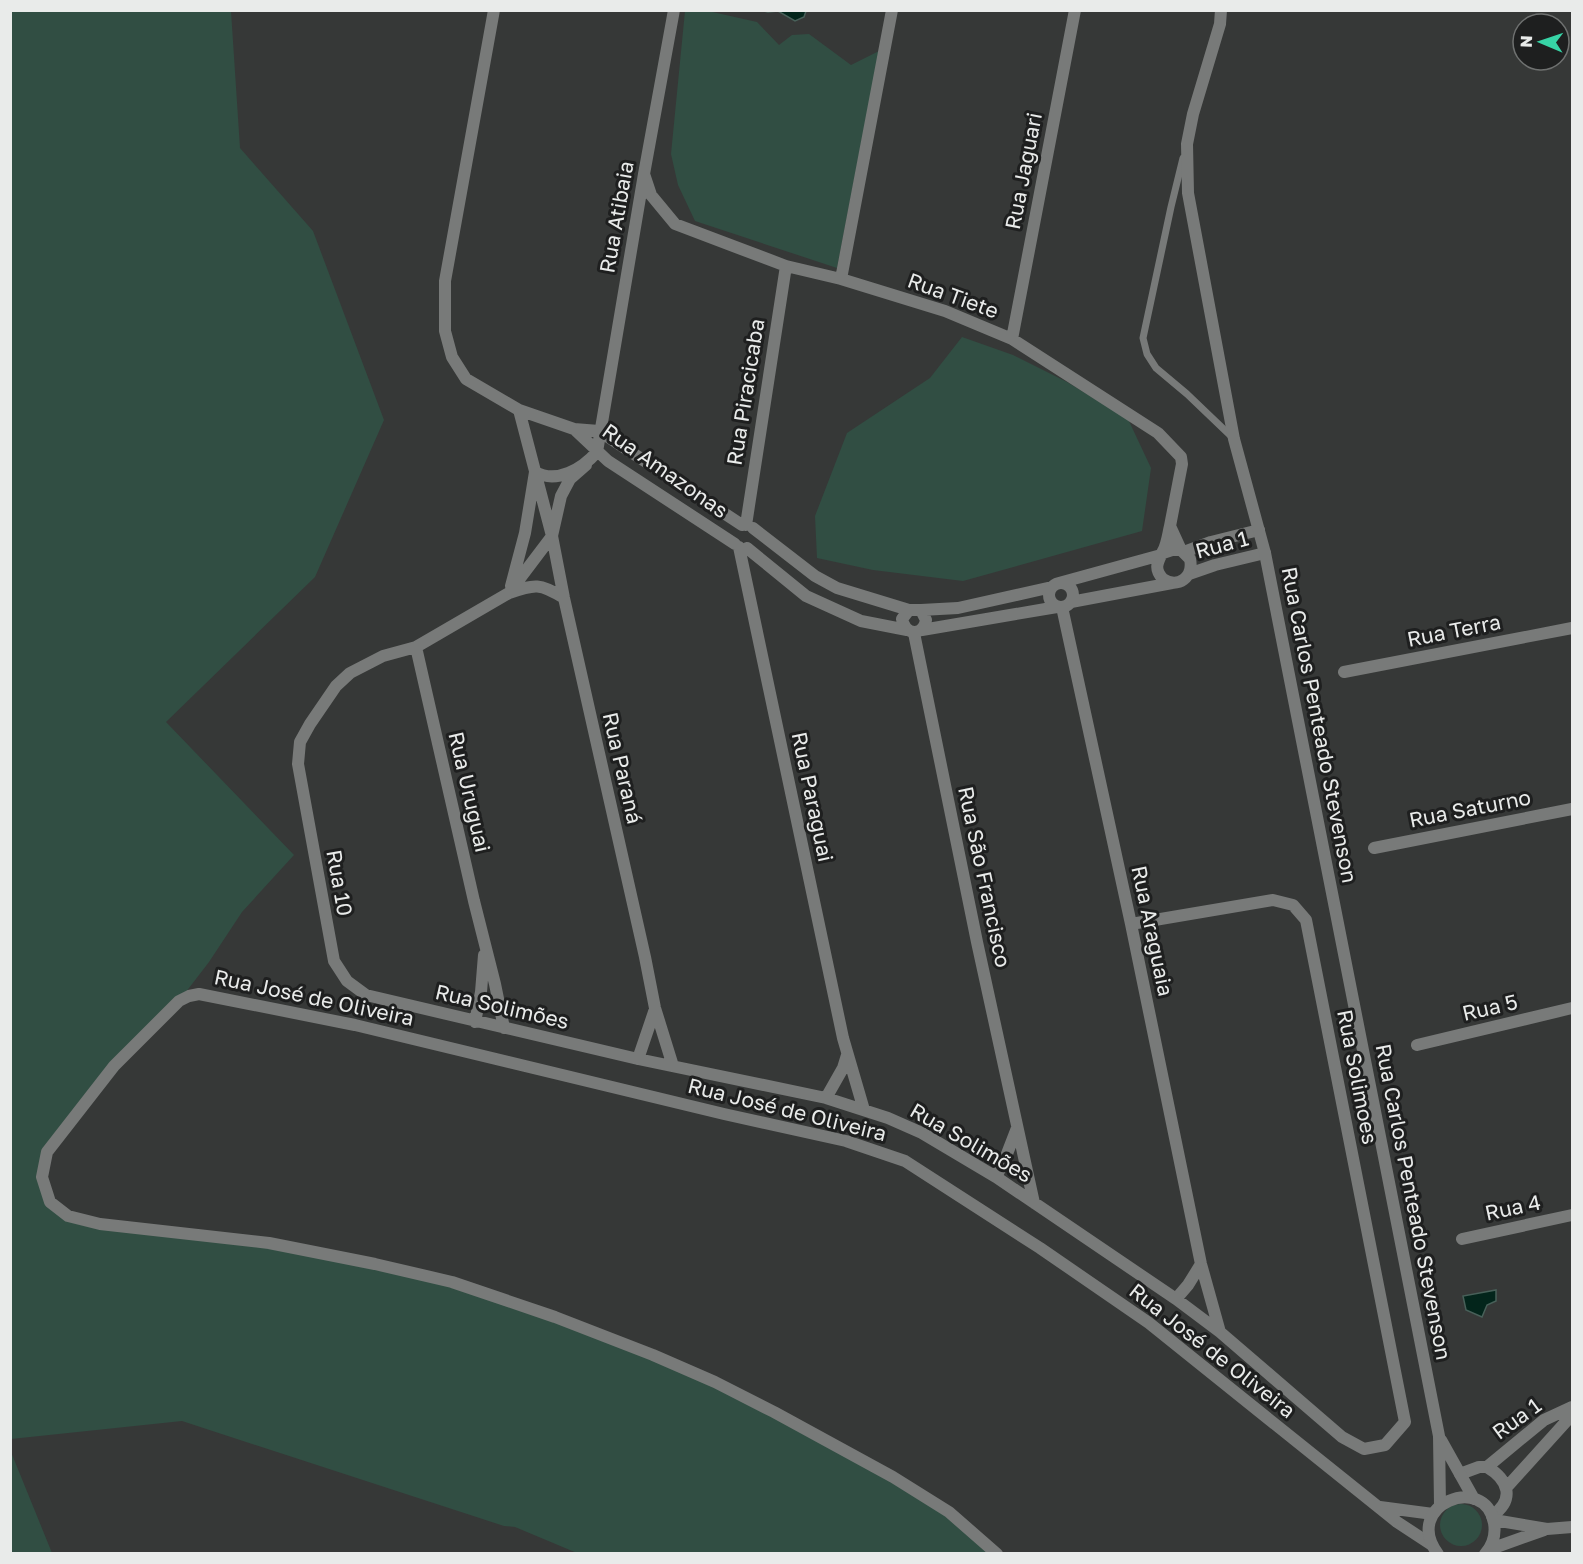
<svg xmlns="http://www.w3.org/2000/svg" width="1583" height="1564" viewBox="0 0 1583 1564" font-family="'Golos Text',sans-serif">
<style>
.green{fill:#314e43}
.water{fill:#03251b;stroke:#486059;stroke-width:1.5}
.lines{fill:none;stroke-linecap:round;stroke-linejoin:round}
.service{stroke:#787a79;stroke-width:7}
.minor{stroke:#787a79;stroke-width:12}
.tertiary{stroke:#787a79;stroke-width:12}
.labels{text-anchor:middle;stroke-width:6;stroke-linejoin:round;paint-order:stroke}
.street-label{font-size:21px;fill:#e9ebea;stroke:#1e1f1f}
</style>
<rect width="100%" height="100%" fill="#363837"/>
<path class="green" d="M10 11H231L240 148 313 231 384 420 315 577 166 722 294 855 242 912 209 962 179 1001 47 1151 42 1177 50 1202 68 1216 185 1232 452 1282 653 1355 893 1477 997 1553H577L515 1527 504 1526 182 1421 11 1439Z
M685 11H708L757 22 779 45 792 35 809 34 851 65 879 51 837 268 695 221 678 185 671 154Z
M962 337 1013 355 1067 382 1128 419 1151 468 1142 531 963 581 873 570 817 558 815 516 847 433 930 378Z
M10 1452H11L52 1553H11Z
M1440 1525a21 21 0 1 1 42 0a21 21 0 1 1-42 0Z"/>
<path class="water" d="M764 11H763H806L804 17 795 21 778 11 768 12Z
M1496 1290V1301L1487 1305 1482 1317 1466 1310 1463 1296Z"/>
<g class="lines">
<path class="service" d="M1183 158 1171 207 1143 338 1147 354 1156 368 1187 394 1233 438"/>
<path class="minor" d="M494 10 445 281V331L452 357 466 379 519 410 574 429 599 431 742 525
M644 174 651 195 675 224 786 266 841 279 945 311 1012 339 1158 433 1181 457 1182 464 1170 526
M841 279 892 10
M1012 339 1075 10
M519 410 552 536 564 598 645 957 655 1008 673 1066
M574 429 608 461 735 544
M586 465 570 479 561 496 552 536 509 593 416 647 383 656 350 673 336 686 310 724 300 742 298 764 334 961 347 981 366 995 638 1059 826 1098 888 1118 922 1133 996 1177 1176 1299 1220 1332 1342 1437 1364 1449 1385 1445 1405 1422 1306 920 1293 905 1273 900 1131 924
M746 525 786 266
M753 528 815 576 837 588 909 610H921L926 620C923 636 906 636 902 619L909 610
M739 547 843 1038 864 1110
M747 548 806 596 861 621 907 630
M1184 552 1211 542 1259 530
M1163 553 1172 550H1181L1190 559C1194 577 1178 589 1163 579 1153 568 1158 562 1163 551 1167 544 1168 534 1170 526L1181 550
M1189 574 1215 565 1265 553
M1049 595a12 12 0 1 1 24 0a12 12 0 1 1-24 0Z
M1059 583 1161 555
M511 586 525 533 535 472C557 484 582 469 597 452L644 174 674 10
M509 593C535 584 540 583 564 598
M1071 602 1172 583
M1062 607 1131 924 1201 1264 1220 1332
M921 610 958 608 1052 587
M922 630 1057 607
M914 633 977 942 1034 1203
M416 647 474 901 495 984 504 1028
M1344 672 1572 628
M1374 848 1572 809
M475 1022 481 992 484 955
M1417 1045 1572 1008
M638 1059 655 1009
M826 1098 843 1068 847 1055
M996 1177 1005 1159 1017 1128
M1462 1239 1572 1215
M1176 1299 1188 1285 1201 1264
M1487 1467 1544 1420 1572 1407
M1460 1474 1479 1467H1487C1509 1480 1515 1500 1492 1516
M1506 1488 1572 1415
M1380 1507 1433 1514
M997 1554 949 1512 893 1477 774 1412 715 1382 653 1355 555 1317 452 1282 375 1264 269 1243 100 1224 68 1216 50 1202 42 1177 47 1152 114 1066 179 1001 189 996 199 994 355 1025 724 1114 846 1141 905 1161 1040 1248 1149 1323 1397 1522 1432 1545"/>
<path class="tertiary" d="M1221 10 1220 24 1193 114 1187 144 1188 193 1234 439 1265 553 1439 1436 1440 1505
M1441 1440 1474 1499
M1494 1520 1547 1529 1572 1527
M1488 1550 1544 1530
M1438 1554C1401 1505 1485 1472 1494 1523 1496 1535 1493 1545 1485 1554"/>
</g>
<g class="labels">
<g class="street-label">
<text transform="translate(1024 171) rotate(-79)" y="7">Rua Jaguari</text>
<text transform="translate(617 217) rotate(-80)" y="7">Rua Atibaia</text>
<text transform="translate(953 296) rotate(20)" y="7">Rua Tiete</text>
<text transform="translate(746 392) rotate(-81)" y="7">Rua Piracicaba</text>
<text transform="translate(665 471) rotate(35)" y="7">Rua Amazonas</text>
<text transform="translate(1222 545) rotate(-15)" y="7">Rua 1</text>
<text transform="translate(1454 631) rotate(-11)" y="7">Rua Terra</text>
<text transform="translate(1319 725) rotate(79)" y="7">Rua Carlos Penteado Stevenson</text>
<text transform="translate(622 768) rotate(77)" y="7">Rua Paraná</text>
<text transform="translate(469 792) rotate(77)" y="7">Rua Uruguai</text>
<text transform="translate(812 797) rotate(78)" y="7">Rua Paraguai</text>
<text transform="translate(1470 809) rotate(-11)" y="7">Rua Saturno</text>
<text transform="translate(984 877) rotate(78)" y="7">Rua São Francisco</text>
<text transform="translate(339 883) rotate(80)" y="7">Rua 10</text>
<text transform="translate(1152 931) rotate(78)" y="7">Rua Araguaia</text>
<text transform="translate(314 998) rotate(12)" y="7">Rua José de Oliveira</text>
<text transform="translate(502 1007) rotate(13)" y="7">Rua Solimões</text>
<text transform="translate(1490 1008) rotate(-13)" y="7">Rua 5</text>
<text transform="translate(1357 1077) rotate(79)" y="7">Rua Solimoes</text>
<text transform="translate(787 1110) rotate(14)" y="7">Rua José de Oliveira</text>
<text transform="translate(971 1143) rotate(30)" y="7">Rua Solimões</text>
<text transform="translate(1413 1202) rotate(79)" y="7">Rua Carlos Penteado Stevenson</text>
<text transform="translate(1513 1208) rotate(-12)" y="7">Rua 4</text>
<text transform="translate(1212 1351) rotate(38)" y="7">Rua José de Oliveira</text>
<text transform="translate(1517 1419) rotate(-36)" y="7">Rua 1</text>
</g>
</g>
<rect width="1583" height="1564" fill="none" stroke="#e9ebea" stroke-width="24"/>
<g transform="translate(1541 42) rotate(272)"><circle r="28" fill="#1e1f1f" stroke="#6f7170" stroke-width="1.5"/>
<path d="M0-4.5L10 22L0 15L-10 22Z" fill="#37d4a6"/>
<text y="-9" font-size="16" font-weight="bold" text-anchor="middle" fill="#e9ebea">N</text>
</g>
</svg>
